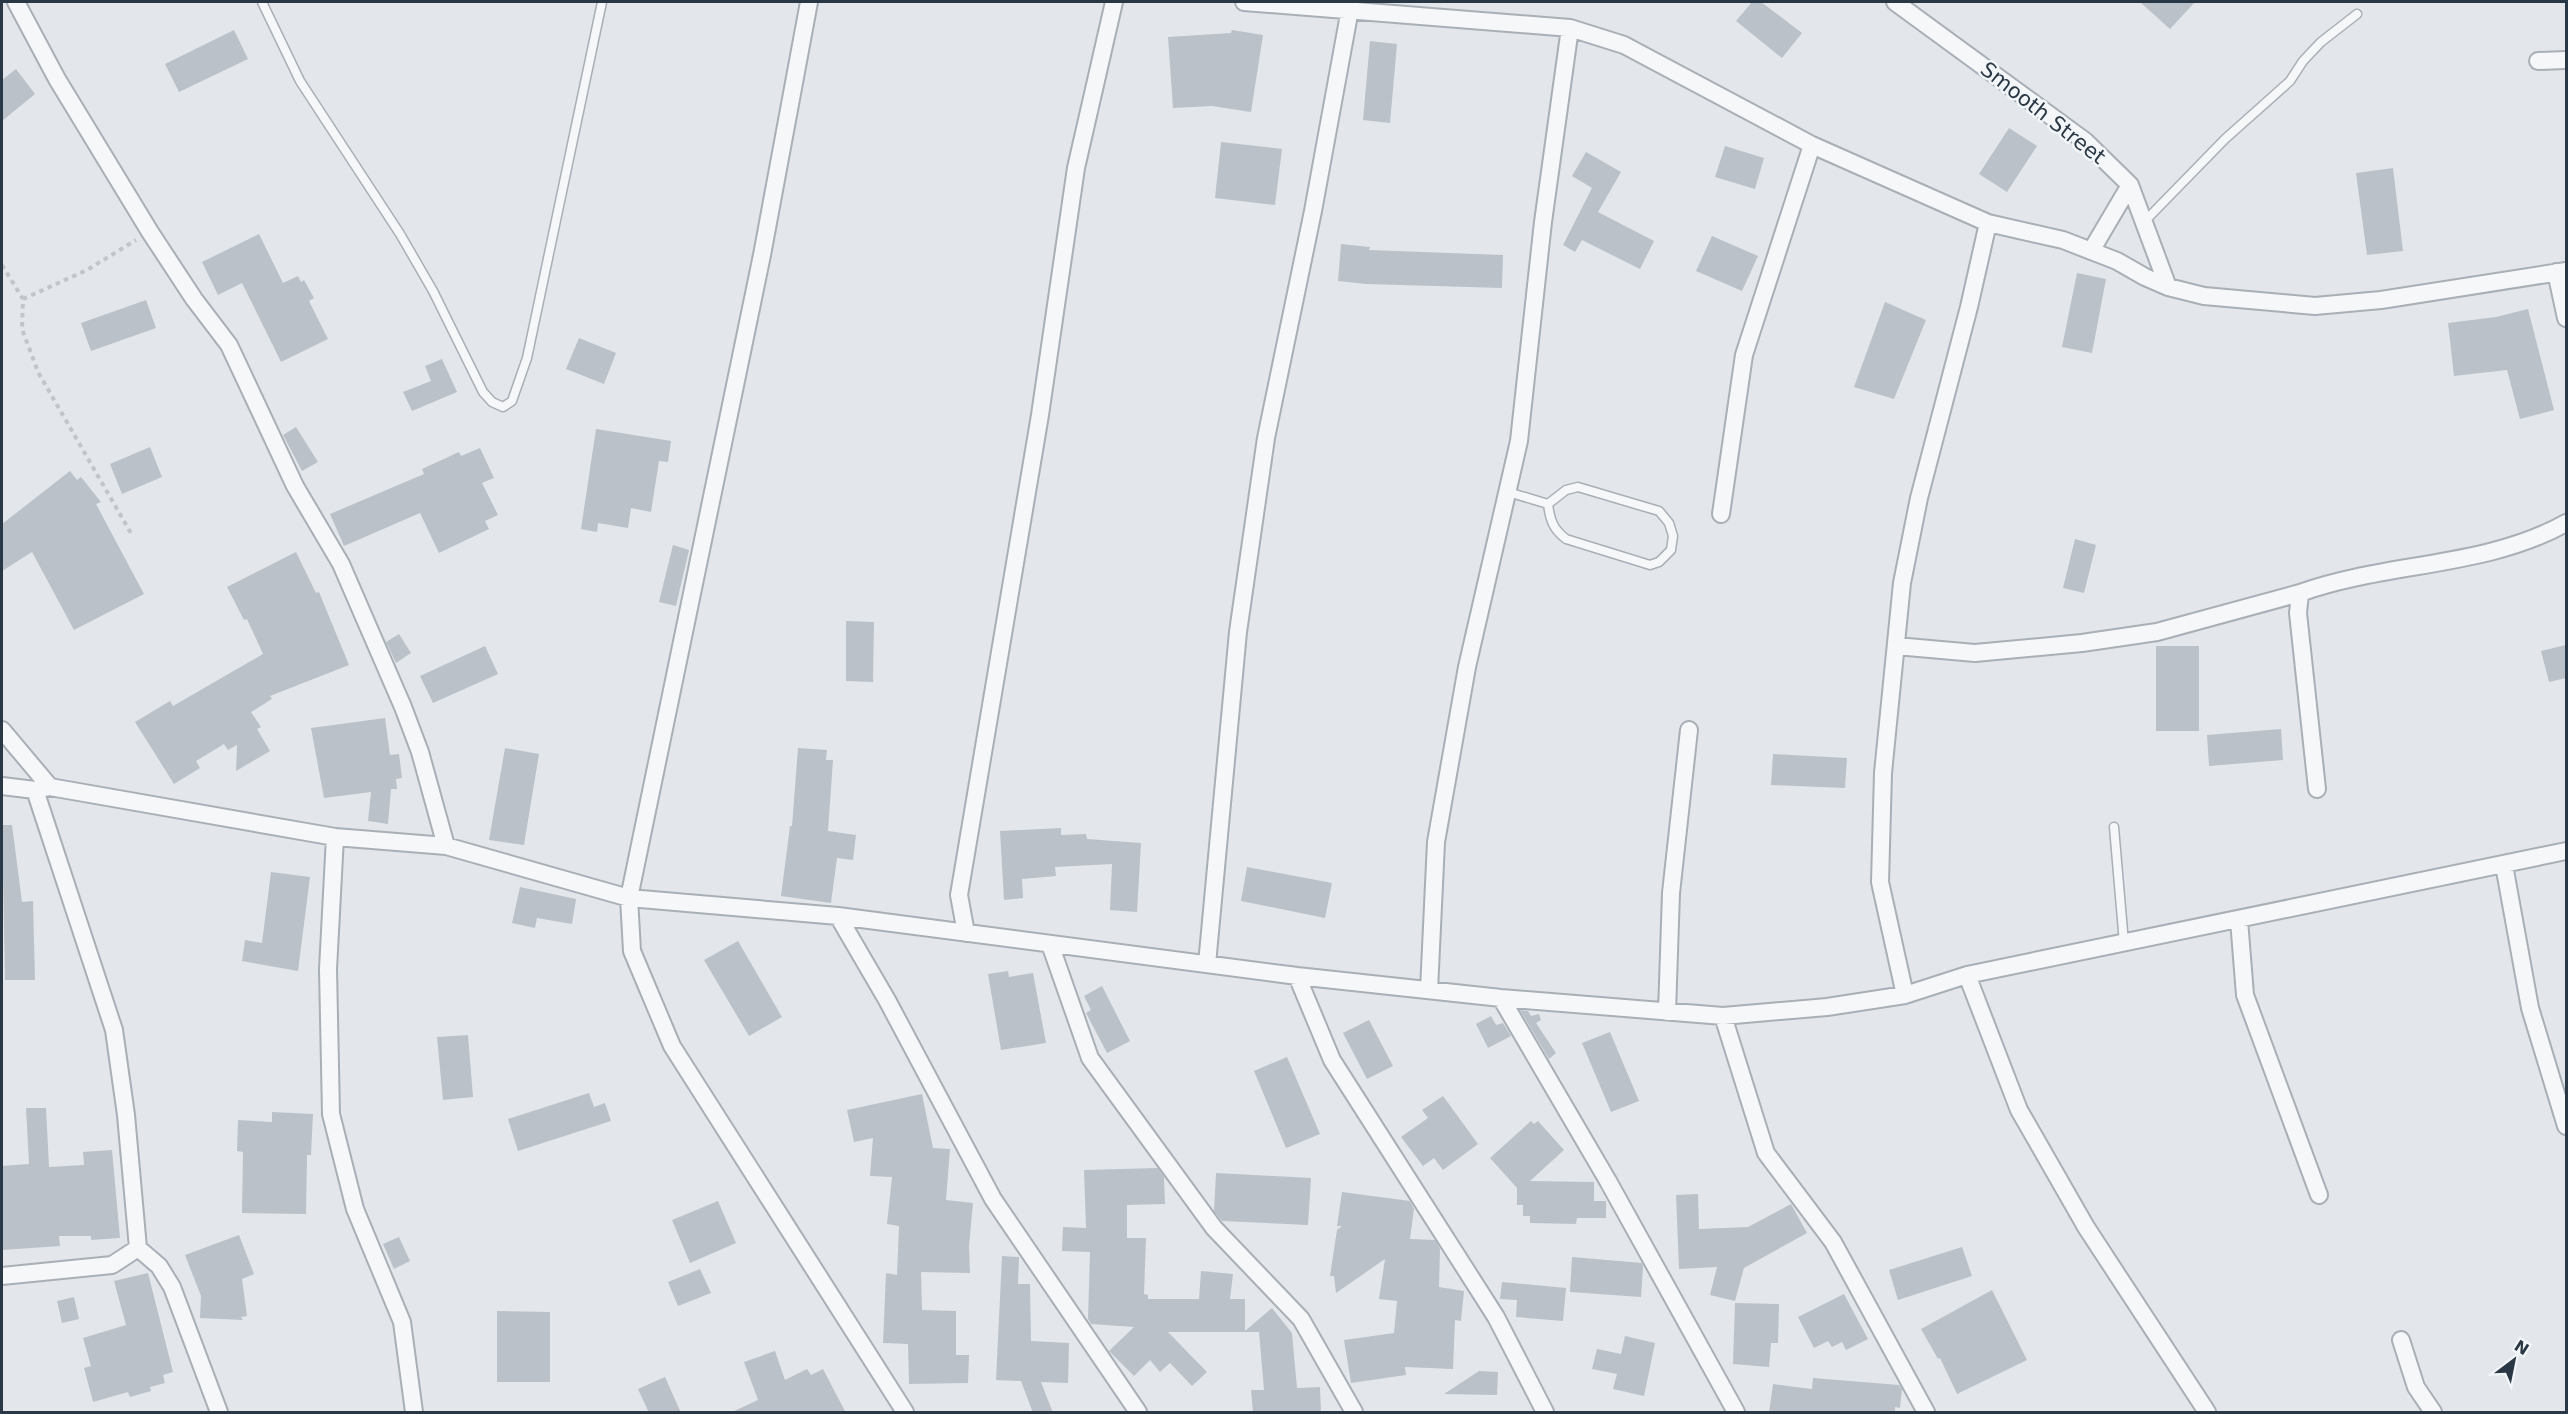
<svg xmlns="http://www.w3.org/2000/svg" width="2568" height="1414" viewBox="0 0 2568 1414" font-family="'DejaVu Sans',sans-serif">
<style>
.building{fill:#bac1c9}
.lines{fill:none;stroke-linecap:round;stroke-linejoin:round}
.lane-casing{stroke:#a8afb6;stroke-width:11}
.street-casing{stroke:#a8afb6;stroke-width:20}
.path{stroke:#c1c5ca;stroke-width:4;stroke-dasharray:4.5 4.5;stroke-linecap:butt}
.lane{stroke:#f6f7f9;stroke-width:8}
.street{stroke:#f6f7f9;stroke-width:16}
.labels{text-anchor:middle;stroke-width:5;stroke-linejoin:round;paint-order:stroke}
.street-label{font-size:21px;fill:#2a3744;stroke:#f2f6f8}
</style>
<rect width="100%" height="100%" fill="#e3e7eb"/>
<path class="building" d="M1752 2H1761L1802 33 1782 58 1736 21Z
M2140 2H2195L2170 29Z
M234 30 248 59 179 92 165 64Z
M1232 30 1263 35 1251 112 1212 106 1173 108 1168 37 1231 33Z
M1370 41 1397 44 1390 123 1363 120Z
M16 69 35 94 2 121V80Z
M2009 128 2037 146 2007 192 1979 174Z
M1221 142 1282 149 1275 205 1215 198Z
M1725 146 1764 158 1755 189 1715 177Z
M1586 152 1621 172 1598 212 1654 241 1640 269 1582 240 1575 252 1563 245 1592 188 1572 176Z
M2393 168 2403 251 2367 255 2356 173Z
M259 234 283 283 298 276 301 282 304 280 314 298 309 301 328 339 281 362 242 283 218 295 202 262Z
M1712 236 1758 256 1742 291 1696 271Z
M1341 244 1370 247 1369 250 1503 255 1502 288 1366 284 1338 281Z
M2077 273 2106 279 2092 353 2062 347Z
M146 300 156 328 91 351 81 323Z
M1885 302 1926 320 1894 399 1854 387Z
M2528 309 2554 410 2520 419 2507 370 2454 376 2448 323 2496 317Z
M579 338 616 353 604 384 566 369Z
M442 359 457 392 412 411 403 392 431 381 425 366Z
M296 427 318 462 302 471 283 435Z
M596 429 671 441 668 462 659 461 651 512 631 508 628 528 598 523 597 532 581 529Z
M150 447 162 477 122 494 110 464Z
M480 448 494 478 482 483 498 515 485 521 489 529 439 553 420 513 344 546 330 514 424 474 422 469 459 452 461 456Z
M70 471 77 480 81 477 101 502 96 504 144 594 74 630 32 552 2 571V524Z
M2075 539 2096 545 2084 593 2063 588Z
M673 545 689 550 676 606 659 602Z
M296 552 316 593 319 592 349 665 270 696 272 699 251 712 261 727 257 729 270 751 236 771 237 745 228 750 224 744 196 761 200 768 174 784 135 722 170 701 173 706 263 654 247 619 244 620 227 587Z
M846 621 874 622 873 682 846 681Z
M399 634 411 653 396 663 386 642Z
M2566 645V678L2549 682 2541 651Z
M485 646 498 674 433 703 420 676Z
M2156 646H2199V731H2156Z
M385 718 390 755 399 754 402 778 396 779 397 789H391L388 824 368 821 371 792 324 798 311 728Z
M2281 729 2283 760 2209 766 2207 735Z
M505 748 539 754 524 845 489 840Z
M798 748 827 750 826 760H833L828 831 856 835 853 860 837 858 831 903 781 896 790 826H792Z
M1773 754 1847 758 1845 788 1771 785Z
M2 825H12L22 902 33 901 35 980H5Z
M1061 828V835L1086 834 1087 839 1141 843 1137 912 1110 910 1112 864 1055 867 1056 876 1022 879 1023 898 1004 900 1000 831Z
M1247 867 1332 883 1325 918 1241 901Z
M271 872 310 877 298 971 242 961 245 940 262 943Z
M520 887 576 899 572 924 537 918 535 928 512 923Z
M738 941 782 1017 749 1036 704 960Z
M1008 971 1009 977 1033 973 1046 1043 1001 1050 988 974Z
M1102 986 1130 1041 1107 1053 1086 1013 1091 1010 1084 996Z
M1520 1010 1528 1011 1531 1016 1539 1014 1541 1020 1536 1023 1556 1053 1549 1059Z
M1491 1016 1496 1025 1503 1023 1511 1036 1488 1048 1476 1024Z
M1369 1020 1393 1066 1367 1079 1343 1033Z
M1610 1032 1639 1101 1611 1112 1582 1043Z
M468 1035 473 1097 443 1100 437 1037Z
M1287 1057 1320 1134 1286 1148 1254 1071Z
M589 1093 594 1107 605 1103 611 1121 518 1151 508 1119Z
M922 1094 933 1148 950 1149 946 1200 973 1203 969 1246 970 1273 921 1272 922 1310 956 1311V1355H969L968 1383 909 1384 908 1344 883 1343 886 1273 897 1275 899 1226 887 1224 892 1177 870 1176 873 1138 854 1142 847 1110Z
M1443 1096 1478 1144 1443 1170 1434 1158 1423 1166 1401 1137 1428 1118 1422 1110Z
M26 1108H46L49 1167 84 1165 83 1152 112 1150 120 1238 91 1240V1236H59L60 1246 2 1250V1166L29 1164Z
M272 1112 313 1114 311 1155H307L306 1214 242 1213 243 1152 237 1151 238 1120 272 1122Z
M1531 1121 1534 1124 1538 1121 1564 1150 1530 1181 1594 1182V1201H1606V1218H1577L1576 1224 1530 1223V1216H1523V1205H1517V1188L1490 1158Z
M1158 1168 1164 1177 1165 1204 1127 1205V1238H1146L1144 1294 1148 1295V1299H1199L1201 1271 1233 1274 1230 1299H1245V1331L1272 1308 1292 1333 1297 1388 1320 1387 1321 1413H1253L1251 1390H1264L1259 1332H1168L1207 1372 1192 1386 1170 1363 1160 1372 1150 1360 1134 1376 1109 1351 1134 1327 1091 1324 1088 1319 1090 1252 1062 1251 1063 1227 1086 1228 1084 1170Z
M1216 1173 1311 1178 1308 1225 1222 1221 1214 1211Z
M1342 1192 1410 1201 1414 1209 1410 1239 1435 1240 1440 1249 1439 1287 1464 1291 1461 1321 1455 1320 1453 1369 1405 1367 1406 1375 1351 1383 1344 1340 1394 1333 1397 1301 1379 1299 1385 1259 1336 1293 1334 1276H1330L1337 1230 1342 1226H1337Z
M1698 1194 1699 1229 1748 1227 1791 1204 1807 1233 1744 1268 1735 1301 1710 1295 1717 1267 1679 1269 1676 1195Z
M718 1201 736 1243 690 1263 672 1220Z
M239 1235 254 1274 242 1279 247 1316 241 1317 243 1320 200 1318 201 1296 185 1255Z
M399 1237 410 1261 394 1269 383 1244Z
M1962 1247 1972 1276 1898 1300 1889 1270Z
M1002 1256 1019 1257 1018 1284H1030L1031 1341 1069 1343 1068 1383 1041 1382 1053 1413H1033L1021 1381 996 1380Z
M1572 1257 1642 1263 1643 1267 1641 1297 1570 1292Z
M700 1269 711 1293 678 1306 668 1282Z
M148 1273 173 1372 163 1375 165 1383 150 1387 151 1391 130 1397 128 1392 93 1402 84 1368 91 1366 83 1338 126 1325 114 1281Z
M1502 1282 1566 1288 1563 1321 1516 1317 1517 1300 1500 1299Z
M1992 1290 2027 1360 1957 1394 1940 1358 1938 1359 1921 1329Z
M1844 1294 1868 1339 1846 1350 1842 1342 1832 1347 1828 1341 1814 1348 1798 1317Z
M74 1297 79 1319 62 1323 57 1301Z
M1735 1303 1779 1304 1778 1343H1771L1769 1367 1733 1364Z
M497 1311 550 1312V1382H497Z
M1625 1336 1655 1343 1644 1396 1613 1389 1617 1374 1592 1369 1597 1349 1621 1354Z
M775 1351 785 1380 807 1369 811 1375 823 1369 846 1413H730L758 1400 744 1362Z
M1479 1371 1498 1372 1497 1395 1444 1394Z
M665 1377 681 1413H649L638 1389Z
M1813 1378 1899 1385 1902 1389 1900 1408 1895 1407V1413H1769L1773 1384 1812 1389Z"/>
<g class="lines">
<defs>
<path id="lane" d="M262 2 300 81 400 234 433 291 483 392 492 402 503 407 512 401 527 358 602 2
M2144 222 2225 139 2290 81 2303 61 2321 42 2357 14
M1508 492 1548 504 1566 490 1578 487 1659 511 1669 523 1673 536 1671 550 1659 562 1650 565 1566 539C1553 529 1550 520 1548 504
M2114 827 2124 943"/>
<path id="street" d="M16 2 57 79 150 232 194 299 229 345 295 486 341 564 403 707 420 752 446 846
M809 2 762 255 629 898 632 951 672 1046 905 1412
M1244 2 1570 28 1624 45 1812 145 1988 223 2063 240 2117 261 2145 277 2168 287 2204 296 2315 306 2381 300 2566 271
M1895 2 2085 141 2130 185 2168 287
M2538 61 2566 60
M2091 251 2130 185
M2556 272 2566 318
M1721 514 1744 355 1812 145
M1896 646 1975 653 2082 643 2157 632 2300 593
M2 730 50 787
M2 786 35 790 50 787 335 837 446 846 629 898 838 916 1297 976 1501 998 1723 1016 1827 1007 1905 995 1967 975 2566 851
M2317 789 2298 613 2300 593C2386 562 2485 568 2566 523
M335 837 328 969 331 1114 355 1209 402 1322 414 1412
M2504 865 2530 1008 2566 1126
M838 916 887 1000 993 1199 1138 1412
M2239 920 2245 995 2319 1195
M966 933 959 895 1040 415 1076 168 1114 2
M1050 944 1090 1058 1214 1228 1301 1319 1354 1412
M1207 964 1238 632 1266 438 1313 211 1350 9
M1967 975 2019 1110 2086 1227 2207 1412
M1297 976 1332 1060 1496 1317 1545 1412
M1429 990 1436 842 1467 667 1519 441 1543 222 1570 28
M1905 995 1880 882 1883 773 1902 583 1919 498 1969 307 1988 223
M1501 998 1608 1181 1736 1412
M1667 1012 1671 893 1689 730
M1723 1016 1766 1153 1833 1242 1926 1412
M138 1248 159 1266 172 1287 219 1412
M2 1276 112 1265 138 1248 126 1115 114 1030 35 790
M2401 1340 2416 1387 2433 1412"/>
</defs>
<use href="#lane" class="lane-casing"/>
<use href="#street" class="street-casing"/>
<path class="path" d="M2 265 23 299 22 329 38 372 132 535
M23 299 87 270 136 240"/>
<use href="#lane" class="lane"/>
<use href="#street" class="street"/>
</g>
<g class="labels">
<g class="street-label">
<text transform="translate(2043 113) rotate(38)" y="7">Smooth Street</text>
</g>
</g>
<rect width="2568" height="1414" fill="none" stroke="#2a3744" stroke-width="6"/>
<g transform="translate(2514 1360) rotate(32)" stroke="#f2f6f8" stroke-width="4.5" paint-order="stroke">
<path d="M0-4.5L10 22L0 15L-10 22Z" fill="#2a3744"/>
<text y="-9" font-size="16" font-weight="bold" text-anchor="middle" fill="#2a3744">N</text>
</g>
</svg>
